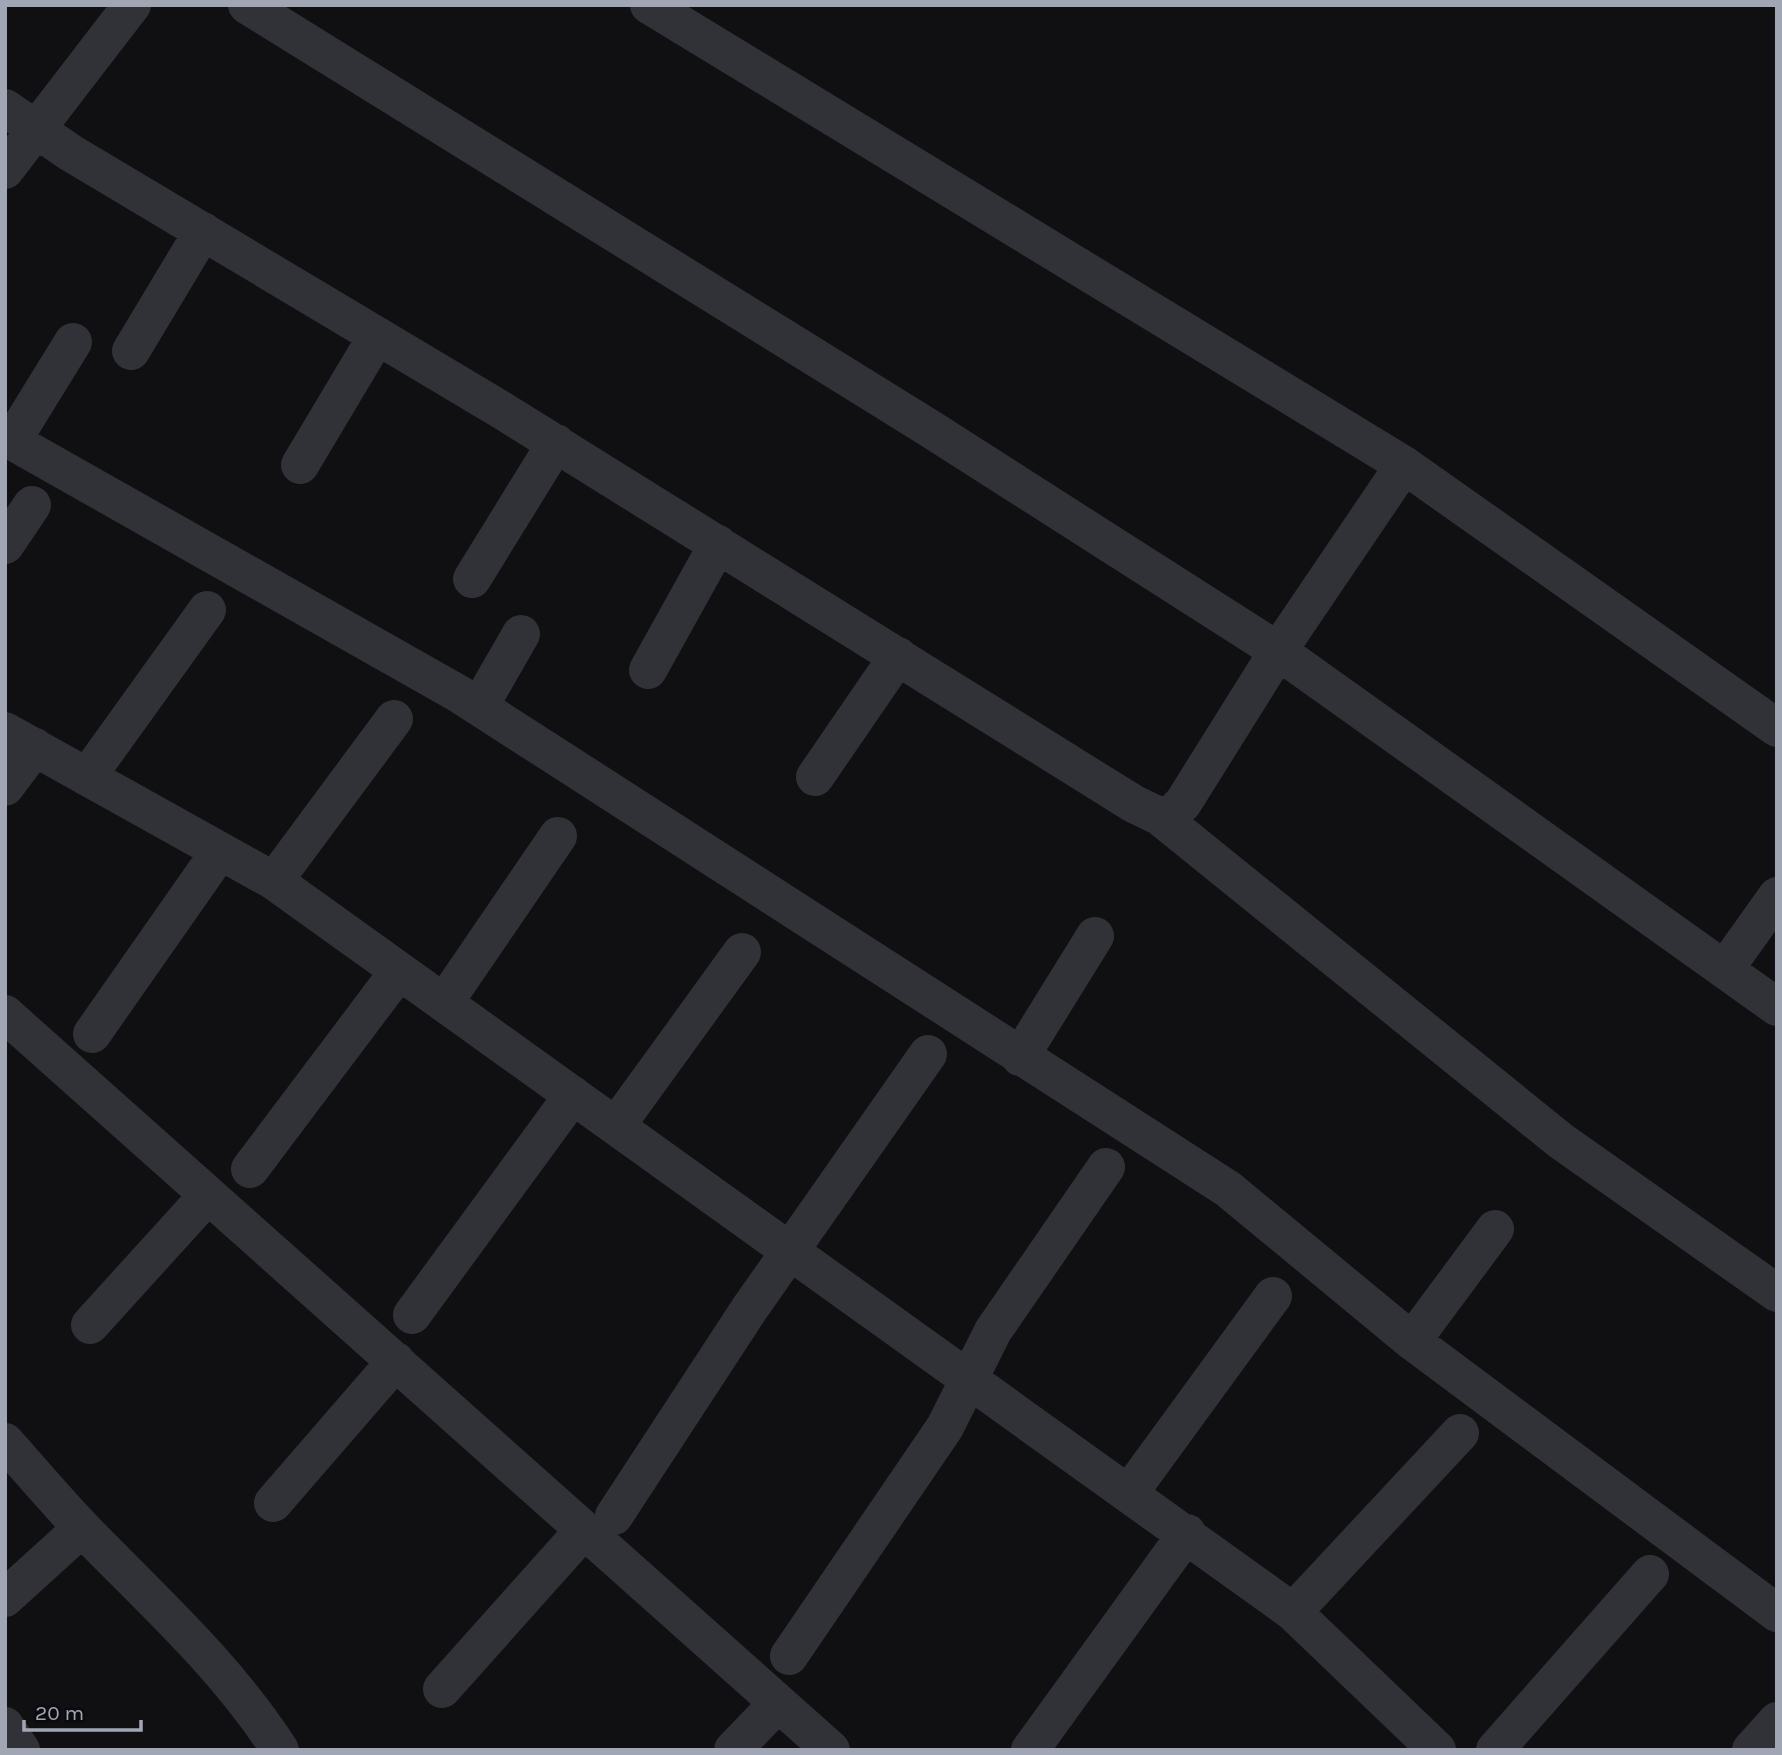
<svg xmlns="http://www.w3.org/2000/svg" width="1782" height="1755" viewBox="0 0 1782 1755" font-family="Karla,sans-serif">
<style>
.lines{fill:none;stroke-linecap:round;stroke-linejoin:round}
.minor{stroke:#313237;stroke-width:38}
</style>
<rect width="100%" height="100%" fill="#101012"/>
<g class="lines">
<path class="minor" d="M247 5 929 428 1278 651 1777 1007
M649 5 1404 465 1777 728
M5 108 71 153 503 411 1134 804 1159 816 1174 812 1183 803 1278 651 1404 465
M5 170 132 5
M131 351 203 231
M5 437 459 694 1228 1189 1412 1341 1777 1613
M12 441 73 342
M300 465 377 336
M5 545 32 505
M472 579 556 443
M648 670 718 544
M479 707 521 634
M5 731 274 881 1293 1612 1437 1750
M87 777 207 610
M815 777 898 656
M5 787 35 747
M1159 816 1561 1141 1777 1293
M274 881 394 719
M1725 969 1777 896
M444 1003 558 836
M5 1014 831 1750
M92 1034 220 851
M1020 1057 1095 936
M616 1126 742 952
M250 1169 399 971
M412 1315 573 1095
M90 1325 208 1195
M1412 1341 1495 1229
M5 1442C31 1471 57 1502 84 1530 153 1601 226 1666 280 1750
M1130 1492 1273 1296
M273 1503 396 1361
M614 1516 750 1308 928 1054
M5 1598 82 1528
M1293 1612 1460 1433
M789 1656 945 1427 993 1331 1106 1167
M442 1689 584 1530
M5 1726 21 1750
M733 1750 778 1703
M1030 1750 1187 1533
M1495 1750 1650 1574
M1751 1750 1777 1721"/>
</g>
<rect width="1782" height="1755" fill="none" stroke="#a0a6b4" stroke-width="14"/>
<path d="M24 1720v10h117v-10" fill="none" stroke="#a0a6b4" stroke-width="3.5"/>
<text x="35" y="1720" font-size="21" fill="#a0a6b4" stroke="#0b0b0d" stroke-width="5" paint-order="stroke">20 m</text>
</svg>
